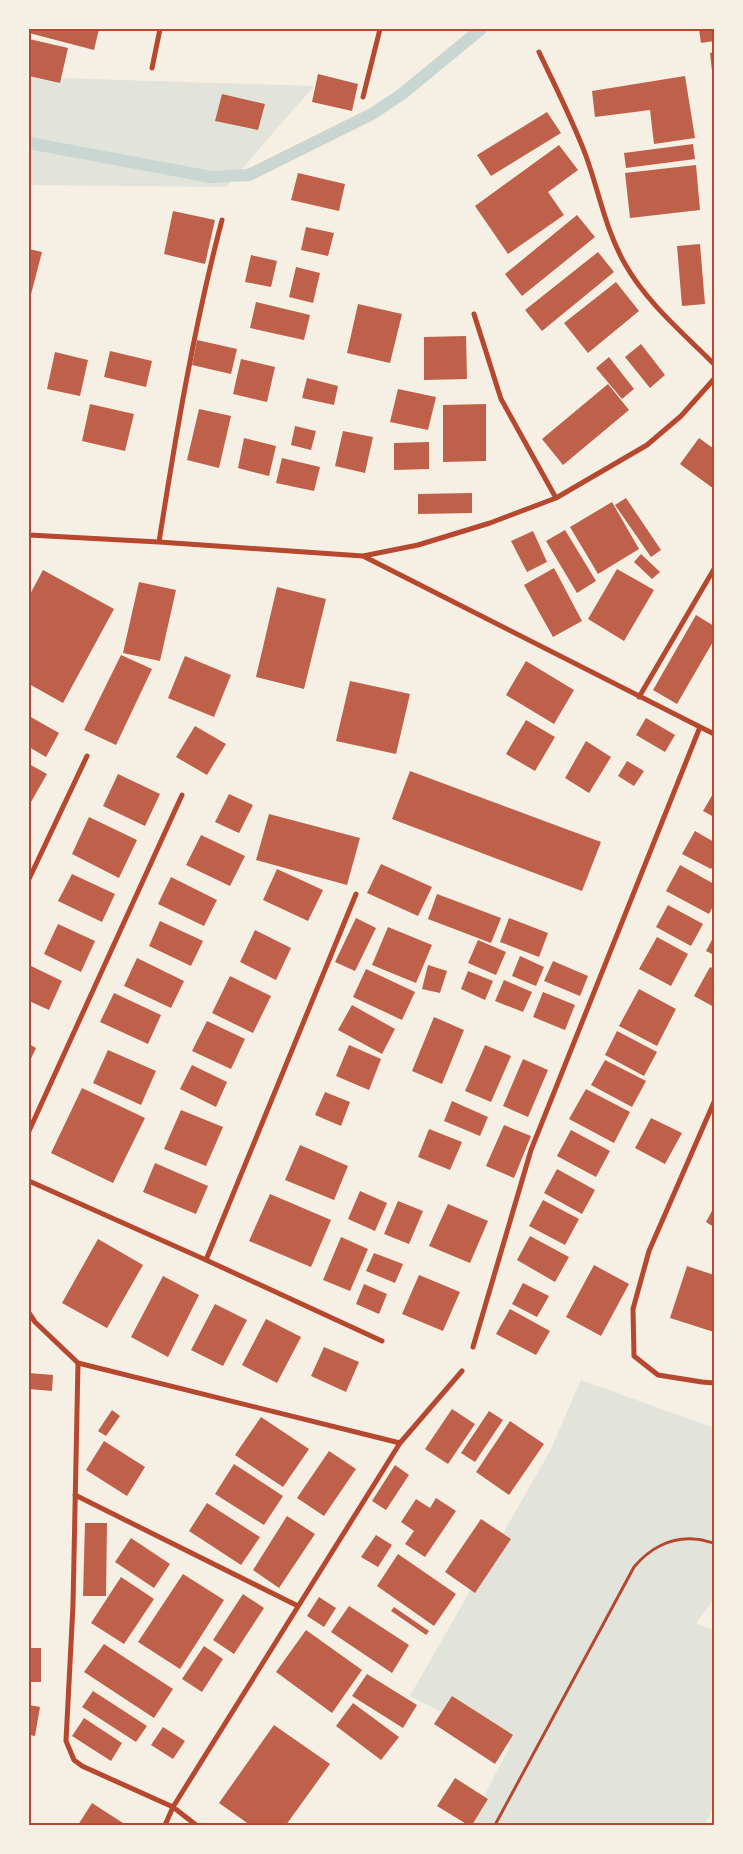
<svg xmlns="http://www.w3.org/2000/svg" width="743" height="1854" viewBox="0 0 743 1854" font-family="Inter,sans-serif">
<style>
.green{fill:#e2e4dc}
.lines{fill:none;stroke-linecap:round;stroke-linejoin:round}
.stream{stroke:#c9d6d2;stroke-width:12}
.building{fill:#bf614a}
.path{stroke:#b5482f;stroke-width:3}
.minor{stroke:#b5482f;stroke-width:5}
.neatline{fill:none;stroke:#b5482f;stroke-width:2}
</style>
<rect width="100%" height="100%" fill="#f6efe4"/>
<path class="green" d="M29 77 314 86 226 187 29 185Z
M581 1380 714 1428V1599L696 1623 714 1631V1806L705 1825H469L510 1746 410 1696 550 1451Z"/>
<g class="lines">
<path class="stream" d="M29 143 211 177 249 175 372 114 402 94 481 29"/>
</g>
<path class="building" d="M29 29H99L94 50 29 33Z
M699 29H714V41L701 43Z
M29 39 68 48 60 83 29 76Z
M714 52V80H713L710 53Z
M318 74 358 84 352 111 312 102Z
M685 76 695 138 654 144 650 110 595 117 592 91Z
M222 94 265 104 258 130 215 121Z
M547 112 561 133 491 176 477 155Z
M693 144 695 159 626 168 624 153Z
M559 145 578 170 548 192 564 215 508 254 475 206Z
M696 165 700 210 630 218 625 173Z
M298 173 345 184 339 211 291 200Z
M173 211 215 220 205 264 164 254Z
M577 215 595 237 522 296 505 274Z
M306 227 334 233 328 256 301 250Z
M700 244 705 304 682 306 677 246Z
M29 249 42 252 29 302Z
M598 252 614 272 542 331 525 310Z
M251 255 277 261 271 287 245 282Z
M296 267 320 273 313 303 289 297Z
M616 282 639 311 588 353 564 323Z
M256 302 310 315 304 340 250 328Z
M358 304 402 314 390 363 347 353Z
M466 336 467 379 424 380V337Z
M197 340 237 349 231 374 192 365Z
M641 344 665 375 650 388 625 357Z
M110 351 152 361 146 387 104 377Z
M55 352 88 360 80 396 47 389Z
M609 357 634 389 622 399 596 368Z
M241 359 275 367 267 402 233 394Z
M307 378 338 386 334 405 302 398Z
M608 384 629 410 563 465 542 439Z
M398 389 436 397 428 430 390 422Z
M90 404 134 414 125 451 82 441Z
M486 404V461L443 462V405Z
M199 409 231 416 219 468 187 460Z
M295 426 316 431 311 450 291 445Z
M343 431 373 437 365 473 335 466Z
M244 438 276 446 269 476 238 468Z
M699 438 714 449V489L680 464Z
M429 442V469L394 470V443Z
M282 458 320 467 314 491 276 483Z
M472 493V513L418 514V494Z
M626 498 661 550 651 557 615 505Z
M612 502 639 549 598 574 570 527Z
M565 530 596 581 577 593 546 541Z
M533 531 547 562 527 572 511 541Z
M641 554 660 572 652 579 634 562Z
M554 568 582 621 553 637 524 585Z
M617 569 654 590 624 641 588 619Z
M43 570 114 609 63 703 29 684V596Z
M139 582 176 590 160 661 123 653Z
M277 587 326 599 304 689 256 677Z
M696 615 714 626V640L677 704 653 690Z
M121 655 152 669 116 745 84 730Z
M185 656 231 675 214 717 168 698Z
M526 661 574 690 554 724 506 695Z
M350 681 410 694 396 754 336 741Z
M29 716 59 733 46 757 29 747Z
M646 718 675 735 665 752 636 735Z
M526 720 555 737 535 771 506 754Z
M195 726 226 744 207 775 176 757Z
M586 741 611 757 589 793 565 778Z
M627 761 644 771 634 786 618 776Z
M29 764 47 774 31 802 29 801Z
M410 771 601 842 582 891 392 819Z
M118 774 160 794 145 826 103 806Z
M714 792V817L703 811Z
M229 794 253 805 239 833 215 822Z
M269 814 360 838 347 885 256 860Z
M89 817 137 840 119 878 72 854Z
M695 831 714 842V864L711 869 682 854Z
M201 835 245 856 230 886 186 865Z
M381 864 432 887 418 916 367 893Z
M680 865 714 884V904L709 914 666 891Z
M277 869 323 890 308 921 263 900Z
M72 874 115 894 102 922 58 901Z
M171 877 217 900 204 926 158 904Z
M437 894 501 918 491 943 428 919Z
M668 905 703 924 691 946 656 927Z
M356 918 376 928 355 971 335 962Z
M509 918 548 933 539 957 500 942Z
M160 921 203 941 191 966 149 946Z
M58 924 95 941 81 972 44 954Z
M388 927 432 945 416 983 372 965Z
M255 930 291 948 276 980 240 962Z
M714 936V955L706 951Z
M657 937 688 954 671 986 639 969Z
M478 940 506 952 496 975 468 963Z
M520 956 544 967 536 986 512 976Z
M137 958 184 981 171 1008 124 986Z
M553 961 588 976 580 996 544 981Z
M29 965 62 981 49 1010 29 1001Z
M428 965 447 971 440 993 422 989Z
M710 967 714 969V1007L694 996Z
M366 969 415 992 402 1020 353 997Z
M468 971 493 981 485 1000 461 989Z
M230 976 271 996 253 1033 212 1013Z
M504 980 532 992 523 1012 495 1001Z
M639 989 676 1009 657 1046 619 1026Z
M543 992 575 1005 565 1030 533 1017Z
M114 993 161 1015 148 1044 100 1022Z
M352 1005 395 1029 382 1054 338 1030Z
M434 1017 464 1030 442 1084 412 1071Z
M207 1021 245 1039 231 1069 192 1051Z
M617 1031 657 1052 644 1076 605 1055Z
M29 1044 36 1048 29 1063Z
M349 1045 381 1059 369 1090 336 1076Z
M485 1045 511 1056 491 1102 465 1091Z
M108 1050 156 1071 141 1105 93 1083Z
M523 1059 548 1070 528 1117 503 1106Z
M605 1060 646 1081 632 1107 591 1085Z
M192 1065 227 1082 216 1107 180 1089Z
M82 1088 145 1118 113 1183 51 1153Z
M586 1089 630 1112 614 1143 569 1119Z
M325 1092 350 1102 341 1126 315 1115Z
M452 1101 488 1117 480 1136 444 1121Z
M181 1110 223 1127 206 1166 164 1149Z
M651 1118 682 1133 665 1164 635 1148Z
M504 1125 531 1136 514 1178 486 1166Z
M429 1129 462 1142 450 1170 418 1157Z
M571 1130 610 1151 596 1177 557 1156Z
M300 1145 348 1166 334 1200 285 1180Z
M155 1163 208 1186 196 1214 143 1192Z
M557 1169 595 1190 582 1214 544 1193Z
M360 1191 387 1203 375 1231 348 1219Z
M270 1194 331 1220 311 1267 249 1241Z
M543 1200 579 1219 565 1245 529 1226Z
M398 1201 423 1211 409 1244 384 1234Z
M448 1204 488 1221 470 1263 429 1246Z
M714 1207V1227L706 1222Z
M530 1236 569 1257 555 1282 517 1260Z
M341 1237 368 1249 350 1291 323 1280Z
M98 1239 143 1265 107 1328 62 1303Z
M374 1253 403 1264 395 1283 366 1271Z
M594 1265 629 1284 601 1336 566 1317Z
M687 1266 714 1275V1332L670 1318Z
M419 1275 460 1292 443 1331 402 1314Z
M163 1276 199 1295 168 1357 131 1337Z
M523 1283 549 1296 537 1317 512 1304Z
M364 1284 387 1294 379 1314 356 1304Z
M215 1304 247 1320 223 1366 191 1350Z
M510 1309 550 1331 536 1355 496 1334Z
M266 1319 301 1337 277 1383 242 1365Z
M324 1347 359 1362 346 1392 311 1376Z
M29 1373 53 1375 52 1391 29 1389Z
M452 1409 475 1424 448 1464 425 1449Z
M112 1410 120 1416 106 1436 98 1431Z
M489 1411 503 1420 475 1462 461 1453Z
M261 1417 309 1449 283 1487 235 1455Z
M510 1421 544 1444 509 1495 476 1472Z
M104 1441 145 1467 127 1496 86 1470Z
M329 1451 356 1469 324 1516 297 1498Z
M234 1464 283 1496 264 1525 215 1494Z
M395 1465 409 1475 386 1510 372 1501Z
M436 1498 456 1511 425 1557 405 1544 414 1531 401 1522 416 1499 430 1508Z
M207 1503 260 1537 241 1565 189 1531Z
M287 1516 315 1534 279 1588 253 1570Z
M481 1519 511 1539 475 1593 445 1572Z
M85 1523H107L106 1596H83Z
M29 1533H31L30 1553H29Z
M376 1535 392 1545 378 1567 361 1557Z
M131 1538 170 1564 154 1588 115 1562Z
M398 1554 456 1594 434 1626 377 1586Z
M183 1574 224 1600 180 1669 138 1642Z
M121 1577 154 1599 124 1644 91 1623Z
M243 1594 264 1608 234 1654 213 1640Z
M319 1597 336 1608 324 1627 307 1616Z
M349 1606 409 1645 392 1673 331 1632Z
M394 1607 429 1631 426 1635 391 1611Z
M306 1630 362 1670 332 1713 276 1672Z
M104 1644 173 1689 154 1718 84 1672Z
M204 1646 223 1659 202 1692 182 1679Z
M29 1648H41V1682H29Z
M367 1674 417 1705 403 1728 352 1696Z
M93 1691 147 1726 136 1742 82 1707Z
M452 1696 513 1735 495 1764 434 1724Z
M353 1703 399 1737 381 1760 336 1726Z
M29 1705 40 1707 35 1736 29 1735Z
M84 1718 122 1743 111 1761 72 1736Z
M274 1725 330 1764 286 1825H250L219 1803Z
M163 1727 185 1741 173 1759 151 1745Z
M455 1778 488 1799 472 1825H468L437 1806Z
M92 1803 126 1825H78Z"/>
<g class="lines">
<path class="path" d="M495 1825 634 1567C649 1549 670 1537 694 1539 701 1539 708 1542 714 1543"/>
<path class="minor" d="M539 52C555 86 573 121 586 156 599 192 606 231 625 264 647 303 683 333 714 364
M152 68 160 29
M363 97 380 29
M474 314 501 399 556 498
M29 535 159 542 363 556 418 545 490 523 556 498 647 445 681 416 714 379
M159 542C176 434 194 326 222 220
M363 556 714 734
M639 697 714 569
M29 879 87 756
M714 1102 649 1251 633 1309 634 1356 658 1375 702 1382 714 1383
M29 1131 182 795
M29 1181 206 1260 382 1341
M206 1260 356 894
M29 1313 35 1322 78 1363 400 1443 462 1371
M473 1347 531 1150 700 727
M78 1363 73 1605 66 1741 74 1760 82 1766 173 1807 196 1825
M75 1495 298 1606
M165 1825 173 1807 400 1443"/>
</g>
<rect width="743" height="1854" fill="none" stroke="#f6efe4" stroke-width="60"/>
<rect x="30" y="30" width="683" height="1794" class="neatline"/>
</svg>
